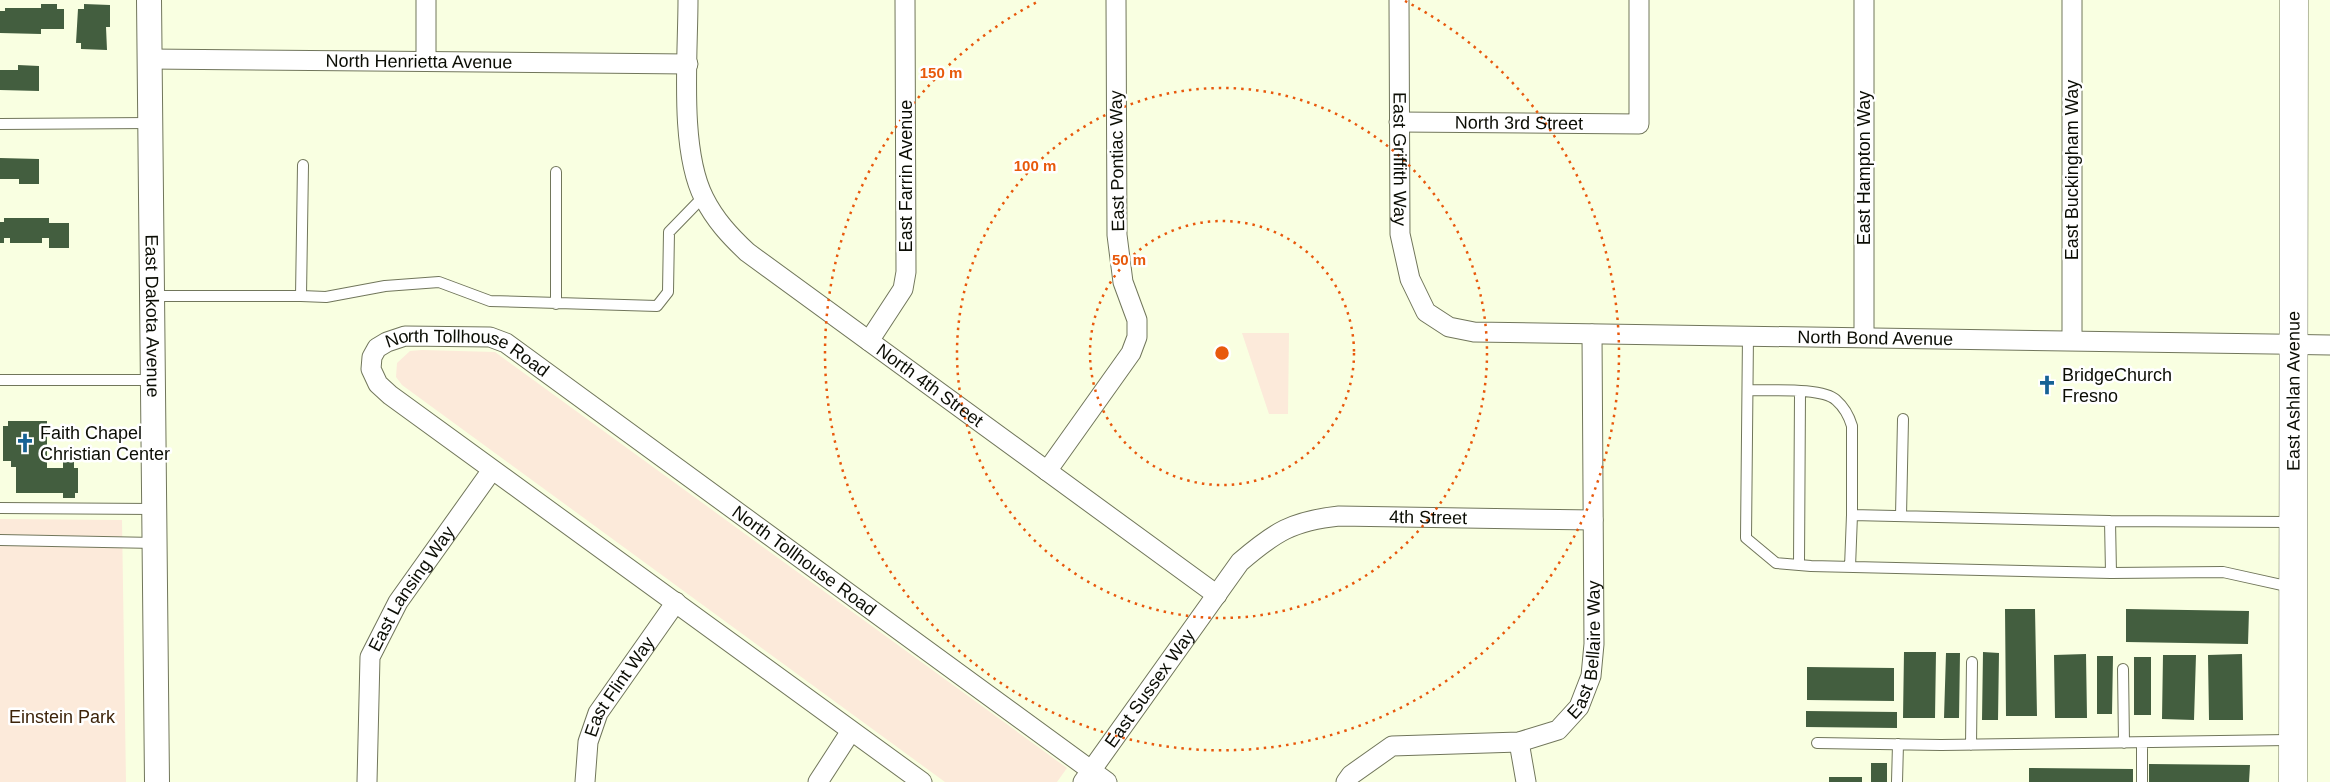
<svg xmlns="http://www.w3.org/2000/svg" width="2330" height="782" viewBox="0 0 2330 782" font-family="Helvetica,sans-serif">
<style>
.green{fill:#fceada}
.building{fill:#435e3f}
.lines{fill:none;stroke-linecap:round;stroke-linejoin:round}
.service-casing{stroke:#71765b;stroke-width:12}
.minor-casing{stroke:#71765b;stroke-width:21}
.tertiary-casing{stroke:#71765b;stroke-width:26}
.primary-casing{stroke:#71765b;stroke-width:29}
.service{stroke:#fff;stroke-width:10}
.minor{stroke:#fff;stroke-width:19}
.tertiary{stroke:#fff;stroke-width:24}
.primary{stroke:#fff;stroke-width:28}
.ring{fill:none;stroke:#e8590c;stroke-width:2.5;stroke-dasharray:2.5 5}
.labels{text-anchor:middle;stroke-width:5;stroke-linejoin:round;paint-order:stroke}
.street-label{font-size:18px;fill:#0b0d04;stroke:#fff}
.poi-label{font-size:18px;fill:#0b0d04;stroke:#fff;text-anchor:start}
.park-label{font-size:18px;fill:#3c2309;stroke:#fff}
.centre{fill:#e8590c;stroke:#fff;stroke-width:2.5}
.ring-label{font-size:15px;text-anchor:middle;font-weight:bold;fill:#e8590c;stroke:#fff;stroke-width:5;stroke-linejoin:round;paint-order:stroke}
</style>
<rect width="100%" height="100%" fill="#f9ffe1"/>
<path class="green" d="M1242 333H1289L1288 414H1269Z
M422 350 495 352 1067 768 1057 782H945L402 385 396 377 397 363 410 351Z
M0 519 122 520 126 782H0Z"/>
<path class="building" d="M41 4H57V9H64V29H41V34L0 33V11H5V8H41Z
M84 4 110 5V27H106L107 50 81 49V43H76L78 9H84Z
M18 65 39 66V91L0 90V70H18Z
M0 158 39 159V184H19V179H0Z
M4 218H49V223H69V248H49V238H42V243H10V238H4V243H0V222H4Z
M8 421H47V468H63V462H74V468H78V493H75V498H63V493H16V467H11V461H3V426H8Z
M2005 609H2035L2037 716H2006Z
M2126 609 2249 611 2248 644 2126 642Z
M1904 652H1936L1935 718H1903Z
M1983 652 1999 653 1998 720H1982Z
M1946 653H1960L1959 718H1944Z
M2086 654 2087 718H2055L2054 655Z
M2242 654 2243 720H2209L2208 655Z
M2163 655H2196L2194 720 2162 719Z
M2097 656H2113L2112 714H2097Z
M2134 657H2151V715H2134Z
M1807 667 1894 668V701L1807 700Z
M1806 711 1897 712V728L1806 727Z
M1871 763H1887V782H1871Z
M2149 764 2250 765 2249 782H2149Z
M2029 768 2133 769V782H2029Z
M1829 777H1862V782H1829Z"/>
<g class="lines">
<defs>
<path id="service" d="M0 124 150 123
M303 165 301 296 326 297 385 286 439 282 490 301 657 306 668 292 669 232 703 197
M152 296H301
M556 304V172
M1748 335 1746 538 1776 563 1811 566 2111 573 2223 572 2291 587
M0 380H153
M1749 390C1769 391 1822 387 1836 400 1844 407 1849 416 1852 426V515L2110 521 2111 573
M0 508 154 509
M1901 516 1903 419
M2110 521 2293 522
M0 540 155 543
M1799 565 1800 393
M1850 567 1852 515
M2123 669 2124 743
M1817 743 1941 745 2292 740
M2142 743V782
M1971 745 1972 662
M1897 782 1898 744"/>
<g id="minor">
<path d="M426 0V61"/>
<path id="s1" d="M688 0C688 56 679 149 704 198 715 220 730 236 747 252L1217 595"/>
<path id="s2" d="M1399 0 1400 234 1410 279 1426 312 1449 327 1474 332 2330 345"/>
<path d="M1864 0V337"/>
<path d="M2072 0V340"/>
<path id="s3" d="M149 59 688 64"/>
<path id="s4" d="M1399 122 1639 124V0"/>
<path d="M869 341 903 289 906 272 905 0"/>
<path d="M1047 471 1131 353 1137 337V320L1123 282 1117 235 1116 0"/>
<path d="M1519 742 1526 782"/>
<path id="s5" d="M367 782 370 657 398 602 492 470"/>
<path id="s6" d="M585 782 588 742 598 713 676 602"/>
<path d="M818 782 851 731"/>
<path id="s7" d="M922 782 390 395 378 384 371 369 372 357 377 348 387 342 405 336 490 337 506 343 1107 782"/>
<path id="s8" d="M1083 782 1240 562C1275 532 1292 521 1339 516L1593 520"/>
<path id="s9" d="M1346 782 1351 775 1392 746 1519 742 1558 730 1579 707 1591 676 1594 644 1592 334"/>
</g>
<g id="tertiary">
<path id="s10" d="M149 0 157 782"/>
</g>
<g id="primary">
<path id="s11" d="M2293 782 2294 0"/>
</g>
</defs>
<use href="#service" class="service-casing"/>
<use href="#minor" class="minor-casing"/>
<use href="#tertiary" class="tertiary-casing"/>
<use href="#primary" class="primary-casing"/>
<use href="#service" class="service"/>
<use href="#minor" class="minor"/>
<use href="#tertiary" class="tertiary"/>
<use href="#primary" class="primary"/>
</g>
<g class="ring">
<circle cx="1222" cy="353" r="132"/>
<circle cx="1222" cy="353" r="265"/>
<path d="M1405 1A397 397 0 1 1 1039 1"/>
</g>
<defs>
<symbol id="church-bare" viewBox="-9 -9 18 18"><path d="M-1.2-6h2.4v3.5h3.3v2.4h-3.3V6h-2.4V-.1h-3.3v-2.4h3.3Z" fill="#166295" stroke="#fff" stroke-width="2.5" paint-order="stroke"/></symbol>
</defs>
<g fill-rule="evenodd">
<use href="#church-bare" x="2033" y="371" width="28" height="28"/>
<use href="#church-bare" x="11" y="429" width="28" height="28"/>
</g>
<g class="labels">
<g class="street-label">
<text dy="6" stroke="none"><textPath href="#s3" startOffset="270">North Henrietta Avenue</textPath></text>
<text dy="6" stroke="none"><textPath href="#s4" startOffset="120">North 3rd Street</textPath></text>
<text dy="6" stroke="none"><textPath href="#s2" startOffset="159">East Griffith Way</textPath></text>
<text transform="translate(1117 161) rotate(-91)" y="6">East Pontiac Way</text>
<text transform="translate(1864 168) rotate(-90)" y="6">East Hampton Way</text>
<text transform="translate(2072 170) rotate(-90)" y="6">East Buckingham Way</text>
<text transform="translate(906 176) rotate(-90)" y="6">East Farrin Avenue</text>
<text dy="6" stroke="none"><textPath href="#s10" startOffset="316">East Dakota Avenue</textPath></text>
<text dy="6" stroke="none"><textPath href="#s2" startOffset="771">North Bond Avenue</textPath></text>
<text dy="6" stroke="none"><textPath href="#s7" startOffset="810">North Tollhouse Road</textPath></text>
<text dy="6" stroke="none"><textPath href="#s1" startOffset="496">North 4th Street</textPath></text>
<text dy="6" stroke="none"><textPath href="#s11" startOffset="391">East Ashlan Avenue</textPath></text>
<text dy="6" stroke="none"><textPath href="#s8" startOffset="471">4th Street</textPath></text>
<text dy="6" stroke="none"><textPath href="#s7" startOffset="1215">North Tollhouse Road</textPath></text>
<text dy="6" stroke="none"><textPath href="#s5" startOffset="205">East Lansing Way</textPath></text>
<text dy="6" stroke="none"><textPath href="#s9" startOffset="316">East Bellaire Way</textPath></text>
<text dy="6" stroke="none"><textPath href="#s8" startOffset="115">East Sussex Way</textPath></text>
<text dy="6" stroke="none"><textPath href="#s6" startOffset="104">East Flint Way</textPath></text>
</g>
<g class="poi-label">
<text x="2062" y="381">BridgeChurch<tspan x="2062" dy="21">Fresno</tspan></text>
<text x="40" y="439">Faith Chapel<tspan x="40" dy="21">Christian Center</tspan></text>
</g>
<g class="park-label">
<text x="62" y="723">Einstein Park</text>
</g>
</g>
<circle cx="1222" cy="353" r="8" class="centre"/>
<g class="ring-label">
<text x="941" y="78">150 m</text>
<text x="1035" y="171">100 m</text>
<text x="1129" y="265">50 m</text>
</g>
</svg>
